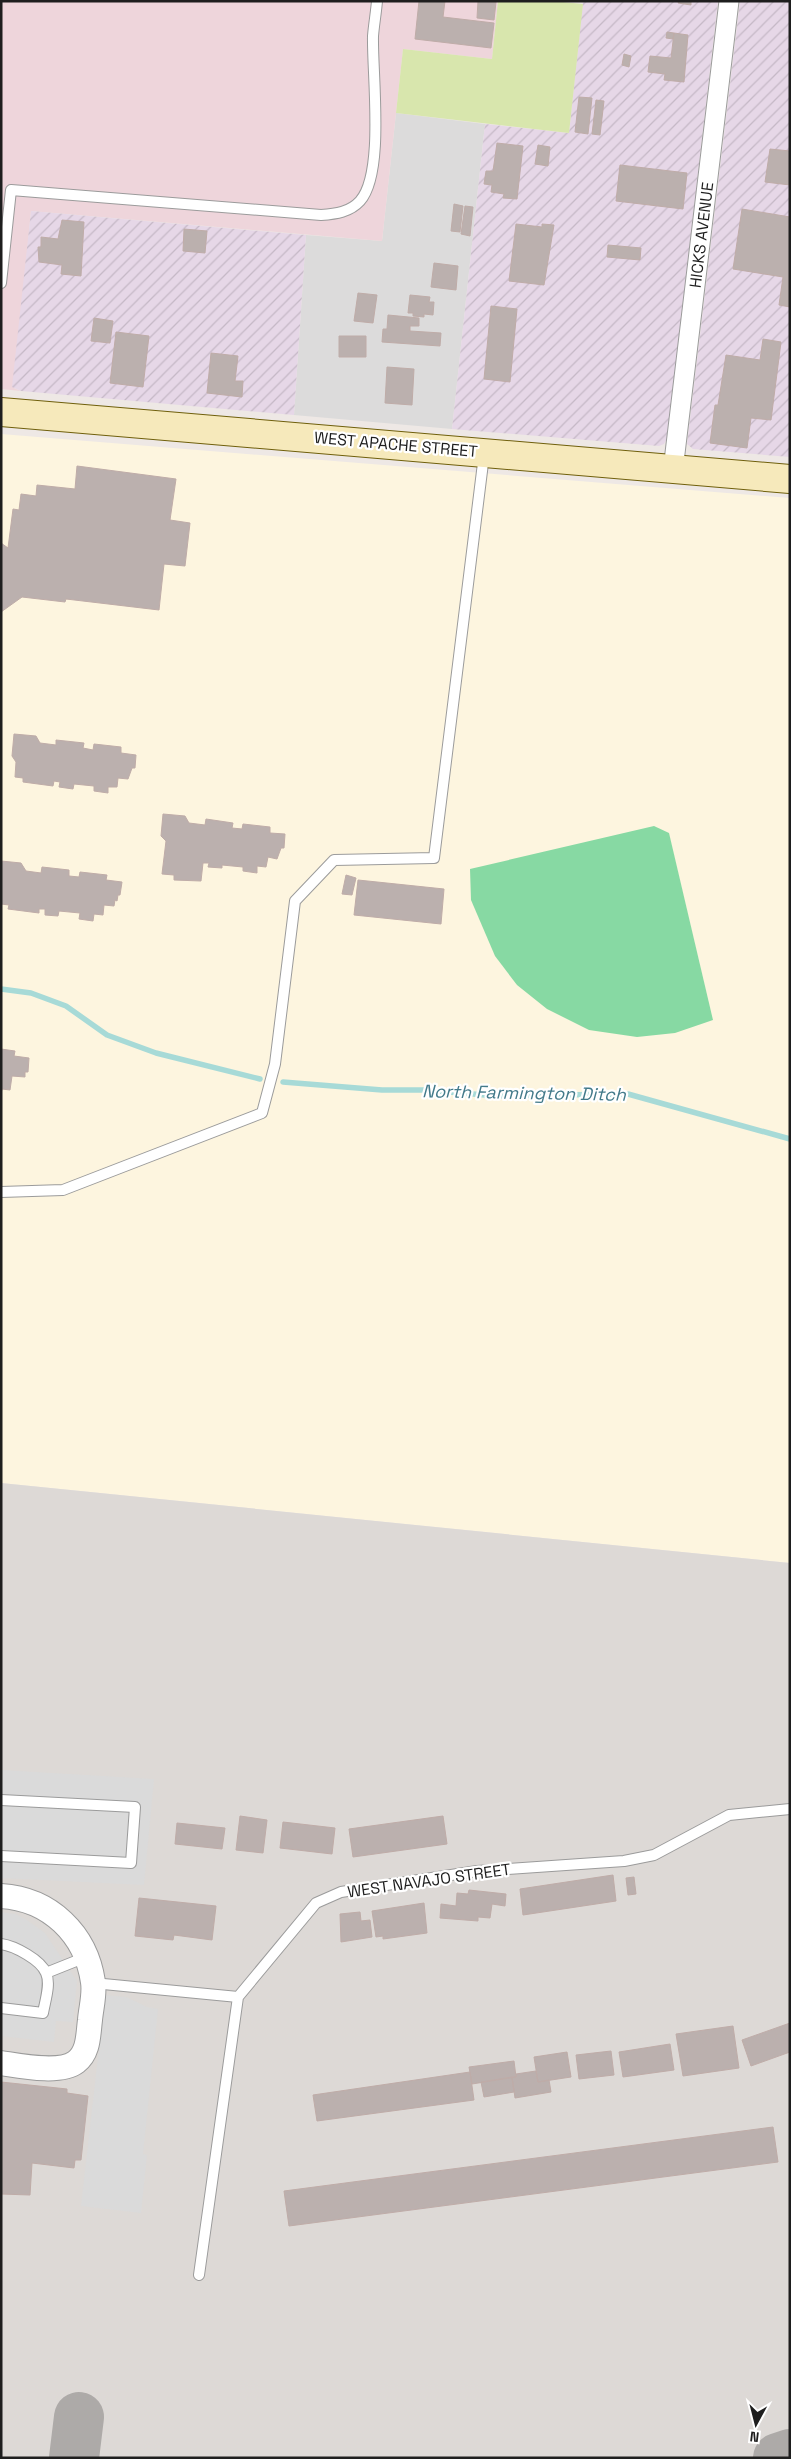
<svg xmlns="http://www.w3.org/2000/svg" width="791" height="2459" viewBox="0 0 791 2459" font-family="'Space Grotesk',sans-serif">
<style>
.residential{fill:#dcdbdb}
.commercial{fill:#eed5db}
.industrial{fill:url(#industrial-furrows)}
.education{fill:#fdf5df}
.airport{fill:#ddd9d6}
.grass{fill:#d8e6ad}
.pitch{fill:#87d9a3}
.parking{fill:#dadada}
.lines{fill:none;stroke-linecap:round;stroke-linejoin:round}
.stream{stroke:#a7dad7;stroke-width:5.5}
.taxiway{stroke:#adaaa8;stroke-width:50}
.building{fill:#bbb0ae;stroke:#bfaca8}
.service-casing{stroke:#9b9b9b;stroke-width:12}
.minor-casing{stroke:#9b9b9b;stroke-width:21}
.tertiary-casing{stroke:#9b9b9b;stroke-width:26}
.secondary-casing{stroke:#6f5f0b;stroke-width:30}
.service{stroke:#fff;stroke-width:10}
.minor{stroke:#fff;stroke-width:19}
.tertiary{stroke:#fff;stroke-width:24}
.secondary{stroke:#f6e9bb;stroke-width:28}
.labels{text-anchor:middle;stroke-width:4.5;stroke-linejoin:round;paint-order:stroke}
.street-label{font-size:16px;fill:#1e1e1e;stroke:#fff}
.water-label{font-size:18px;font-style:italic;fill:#437a8a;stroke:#fff}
</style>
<defs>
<pattern id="industrial-furrows" width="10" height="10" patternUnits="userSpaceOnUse" patternTransform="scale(1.25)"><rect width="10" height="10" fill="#e6d7e7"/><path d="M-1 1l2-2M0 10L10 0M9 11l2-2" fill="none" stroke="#c5b8c6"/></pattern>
</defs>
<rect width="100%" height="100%" fill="#eee8e5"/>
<path class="residential" d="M396 113 485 124 452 429 294 415 306 235 382 241Z"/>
<path class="commercial" d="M1 1H498L492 59 403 49 382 241 31 211 14 388 21 391 1 389Z"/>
<path class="industrial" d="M583 1H718L667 439 664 444 659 446 452 429 485 124 569 133Z
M740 1H790V457L693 449 687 444Z
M31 211 306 235 294 415 21 391 12 387Z"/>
<path class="education" d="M1 434 790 498V1563L1 1483Z"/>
<path class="airport" d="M1 1483 790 1563V2458H1Z"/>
<path class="grass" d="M498 1H553L583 4 569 133 396 113 403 49 492 59Z"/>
<path class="pitch" d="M654 826 669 833 713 1020 675 1033 637 1037 589 1030 547 1009 517 985 495 956 471 900 470 869Z"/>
<path class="parking" d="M1 1770 154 1779 144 1885 1 1878Z
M1 1912 15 1914 27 1920 45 1933 77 1981 73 2022 56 2021 54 2042 1 2036Z
M105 1995 126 1997 147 2007 158 2009 143 2154 147 2155 141 2213 81 2206Z"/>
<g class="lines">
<path class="stream" d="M1 989 31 993 66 1006 107 1035 156 1053 260 1079
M283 1082 382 1090H425L497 1096 628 1094 790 1139"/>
<path class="taxiway" d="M74 2458 79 2417
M778 2458 790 2454"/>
</g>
<path class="building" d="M419 1H445L443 17 494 23 491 48 415 39Z
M478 1 496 2 494 20 477 18Z
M679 1H691V5L678 3Z
M667 32 674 33 673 39 666 38Z
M674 33 688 35 684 82 664 80 665 74 648 72 650 56 671 58Z
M624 54 631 56 629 67 622 65Z
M579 97 592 98 588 134 575 132Z
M596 100 604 101 600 135 592 134Z
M497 143 523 146 517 199 503 198 504 194 491 192 492 185 484 184 486 171H493Z
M538 145 550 147 548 166 535 164Z
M770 149 790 151V185L765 182Z
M620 165 687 173 683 209 616 201Z
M454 204 463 206 460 232 451 231Z
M465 206 473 207 470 236 461 234Z
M742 209 790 217V307L779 305 783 277 733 269Z
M62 220 84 222 81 276 61 274 62 265 39 262 38 247H41V237L58 239Z
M516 224 542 227V224L554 225 544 285 509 281Z
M184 229 207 231 205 253 183 251Z
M608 245 641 248 640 260 607 257Z
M434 263 458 266 456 290 431 287Z
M358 293 377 295 373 323 354 321Z
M410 295 430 297 429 302H434L433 315 424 314V317L413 316V313H408Z
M491 306 517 309 510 382 484 379Z
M388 315 419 318V326H410V331L441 333 440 346 382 342 383 329H387Z
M94 318 113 321 110 343 91 341Z
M116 332 149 336 143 387 110 383Z
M339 336H366V357H339Z
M763 339 781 342 771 420 751 418 747 448 710 443 715 405H718L726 355 760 360Z
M211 353 238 356 235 381H243L242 397 207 393Z
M387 367 414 369 412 405 385 403Z
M77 466 176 479 170 520 190 523 185 566 164 564 159 610 66 599 65 602 22 597 1 612V543L8 548 13 509 19 510 21 494 36 496 37 485 75 489Z
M14 734 36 736 40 743 56 745V740L84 743 83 748 93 750 94 744 121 747V753L136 755 135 768H132L128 779 118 778 117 787H108V793L94 791V786L74 784 73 789 59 787 60 782 54 781 53 786 23 782V778L15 777 16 762 12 756Z
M163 814 185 816 189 823 205 825 206 819 233 823 232 828 242 829 243 824 270 827V833L285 834 284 848H281L277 859 268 857 266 867 257 866V873L243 871V867L222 865V868L208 867 209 863H203L201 881 174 880V875L162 874 166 841 161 836Z
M1 861 21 863 26 871 41 873 42 867 69 870V876L79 877 80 872 107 875 106 880 122 882 120 895H118L117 901 115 900 114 906 104 905 103 915 94 914 93 921 79 919 80 913 59 911 58 916 45 915V909H39V913L8 909 9 905 1 904Z
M346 875 356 878 352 895 342 894Z
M358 880 444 889 441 924 354 915Z
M1 1049 15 1051 14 1056 29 1058 28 1072H25V1077L12 1076 10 1090 2 1089 1 1094Z
M240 1816 267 1820 263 1853 236 1850Z
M443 1816 447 1844 353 1857 349 1829Z
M283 1822 335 1828 332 1854 280 1848Z
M177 1823 225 1828 222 1849 175 1844Z
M613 1875 616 1901 523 1915 520 1889Z
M634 1877 636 1894 628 1895 626 1878Z
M469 1890 506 1894 505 1906 492 1904 490 1918 478 1917V1921L440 1918 441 1904 456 1906 457 1893 468 1894Z
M139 1898 216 1906 212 1940 174 1935 173 1940 135 1936Z
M424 1903 427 1933 383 1939V1936L376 1937 372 1911Z
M360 1912 361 1921 370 1920 372 1937 341 1942 340 1914Z
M790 2023V2052L751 2066 742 2040Z
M733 2026 739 2068 683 2076 676 2034Z
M670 2044 674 2070 623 2077 619 2052Z
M611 2051 614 2075 579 2079 576 2055Z
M567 2052 571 2077 538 2082 534 2057Z
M514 2061 516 2077 472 2084 469 2067Z
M536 2071 538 2082 549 2080 551 2092 515 2098 512 2077H516V2074Z
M470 2072 474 2100 317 2121 313 2095Z
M512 2077 514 2092 484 2097 481 2082Z
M1 2082 67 2089V2093L88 2096 81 2160H75L74 2168 32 2163 30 2195 1 2194Z
M773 2127 778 2162 289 2226 284 2191Z"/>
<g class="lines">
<defs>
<path id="service" d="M1 283 11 190 321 215C336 214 350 212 360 201 385 173 372 74 373 36 374 24 376 13 377 1
M1 1192 63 1190 262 1113 275 1064 295 901 334 860 434 858 484 455
M1 1800 135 1807 131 1863 1 1856
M1 1944C15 1946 41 1960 46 1973 51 1984 45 2001 43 2013L1 2008
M46 1973 86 1957
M93 1983 238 1997
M238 1997 316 1903 341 1892 477 1871 624 1861 654 1855 729 1815 790 1809
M199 2275 238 1997"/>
<path id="minor" d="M673 470 729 1"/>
<path id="tertiary" d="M1 1896C50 1899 86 1934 93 1982 95 1994 91 2008 90 2020 88 2035 89 2052 76 2062 60 2074 21 2066 1 2063"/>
<path id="secondary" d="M1 412 790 479"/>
</defs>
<use href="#service" class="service-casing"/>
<use href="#minor" class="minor-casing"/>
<use href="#tertiary" class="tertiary-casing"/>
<use href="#secondary" class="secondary-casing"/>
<use href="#service" class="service"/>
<use href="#minor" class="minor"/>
<use href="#tertiary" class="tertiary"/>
<use href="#secondary" class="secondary"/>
</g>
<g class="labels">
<g class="street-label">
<text transform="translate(701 235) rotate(-83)" y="6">HICKS AVENUE</text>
<text transform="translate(396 444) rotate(5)" y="6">WEST APACHE STREET</text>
<text transform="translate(429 1880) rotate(-8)" y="6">WEST NAVAJO STREET</text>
</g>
<g class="water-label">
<text transform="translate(524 1093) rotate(1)" y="6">North Farmington Ditch</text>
</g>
</g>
<rect width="791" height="2459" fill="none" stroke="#1e1e1e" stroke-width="5"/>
<g transform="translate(756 2424) rotate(187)" stroke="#ffffff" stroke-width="4" paint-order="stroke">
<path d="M0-4L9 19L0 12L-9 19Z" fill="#1e1e1e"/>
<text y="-8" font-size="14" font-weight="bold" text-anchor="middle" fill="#1e1e1e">N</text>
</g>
</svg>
